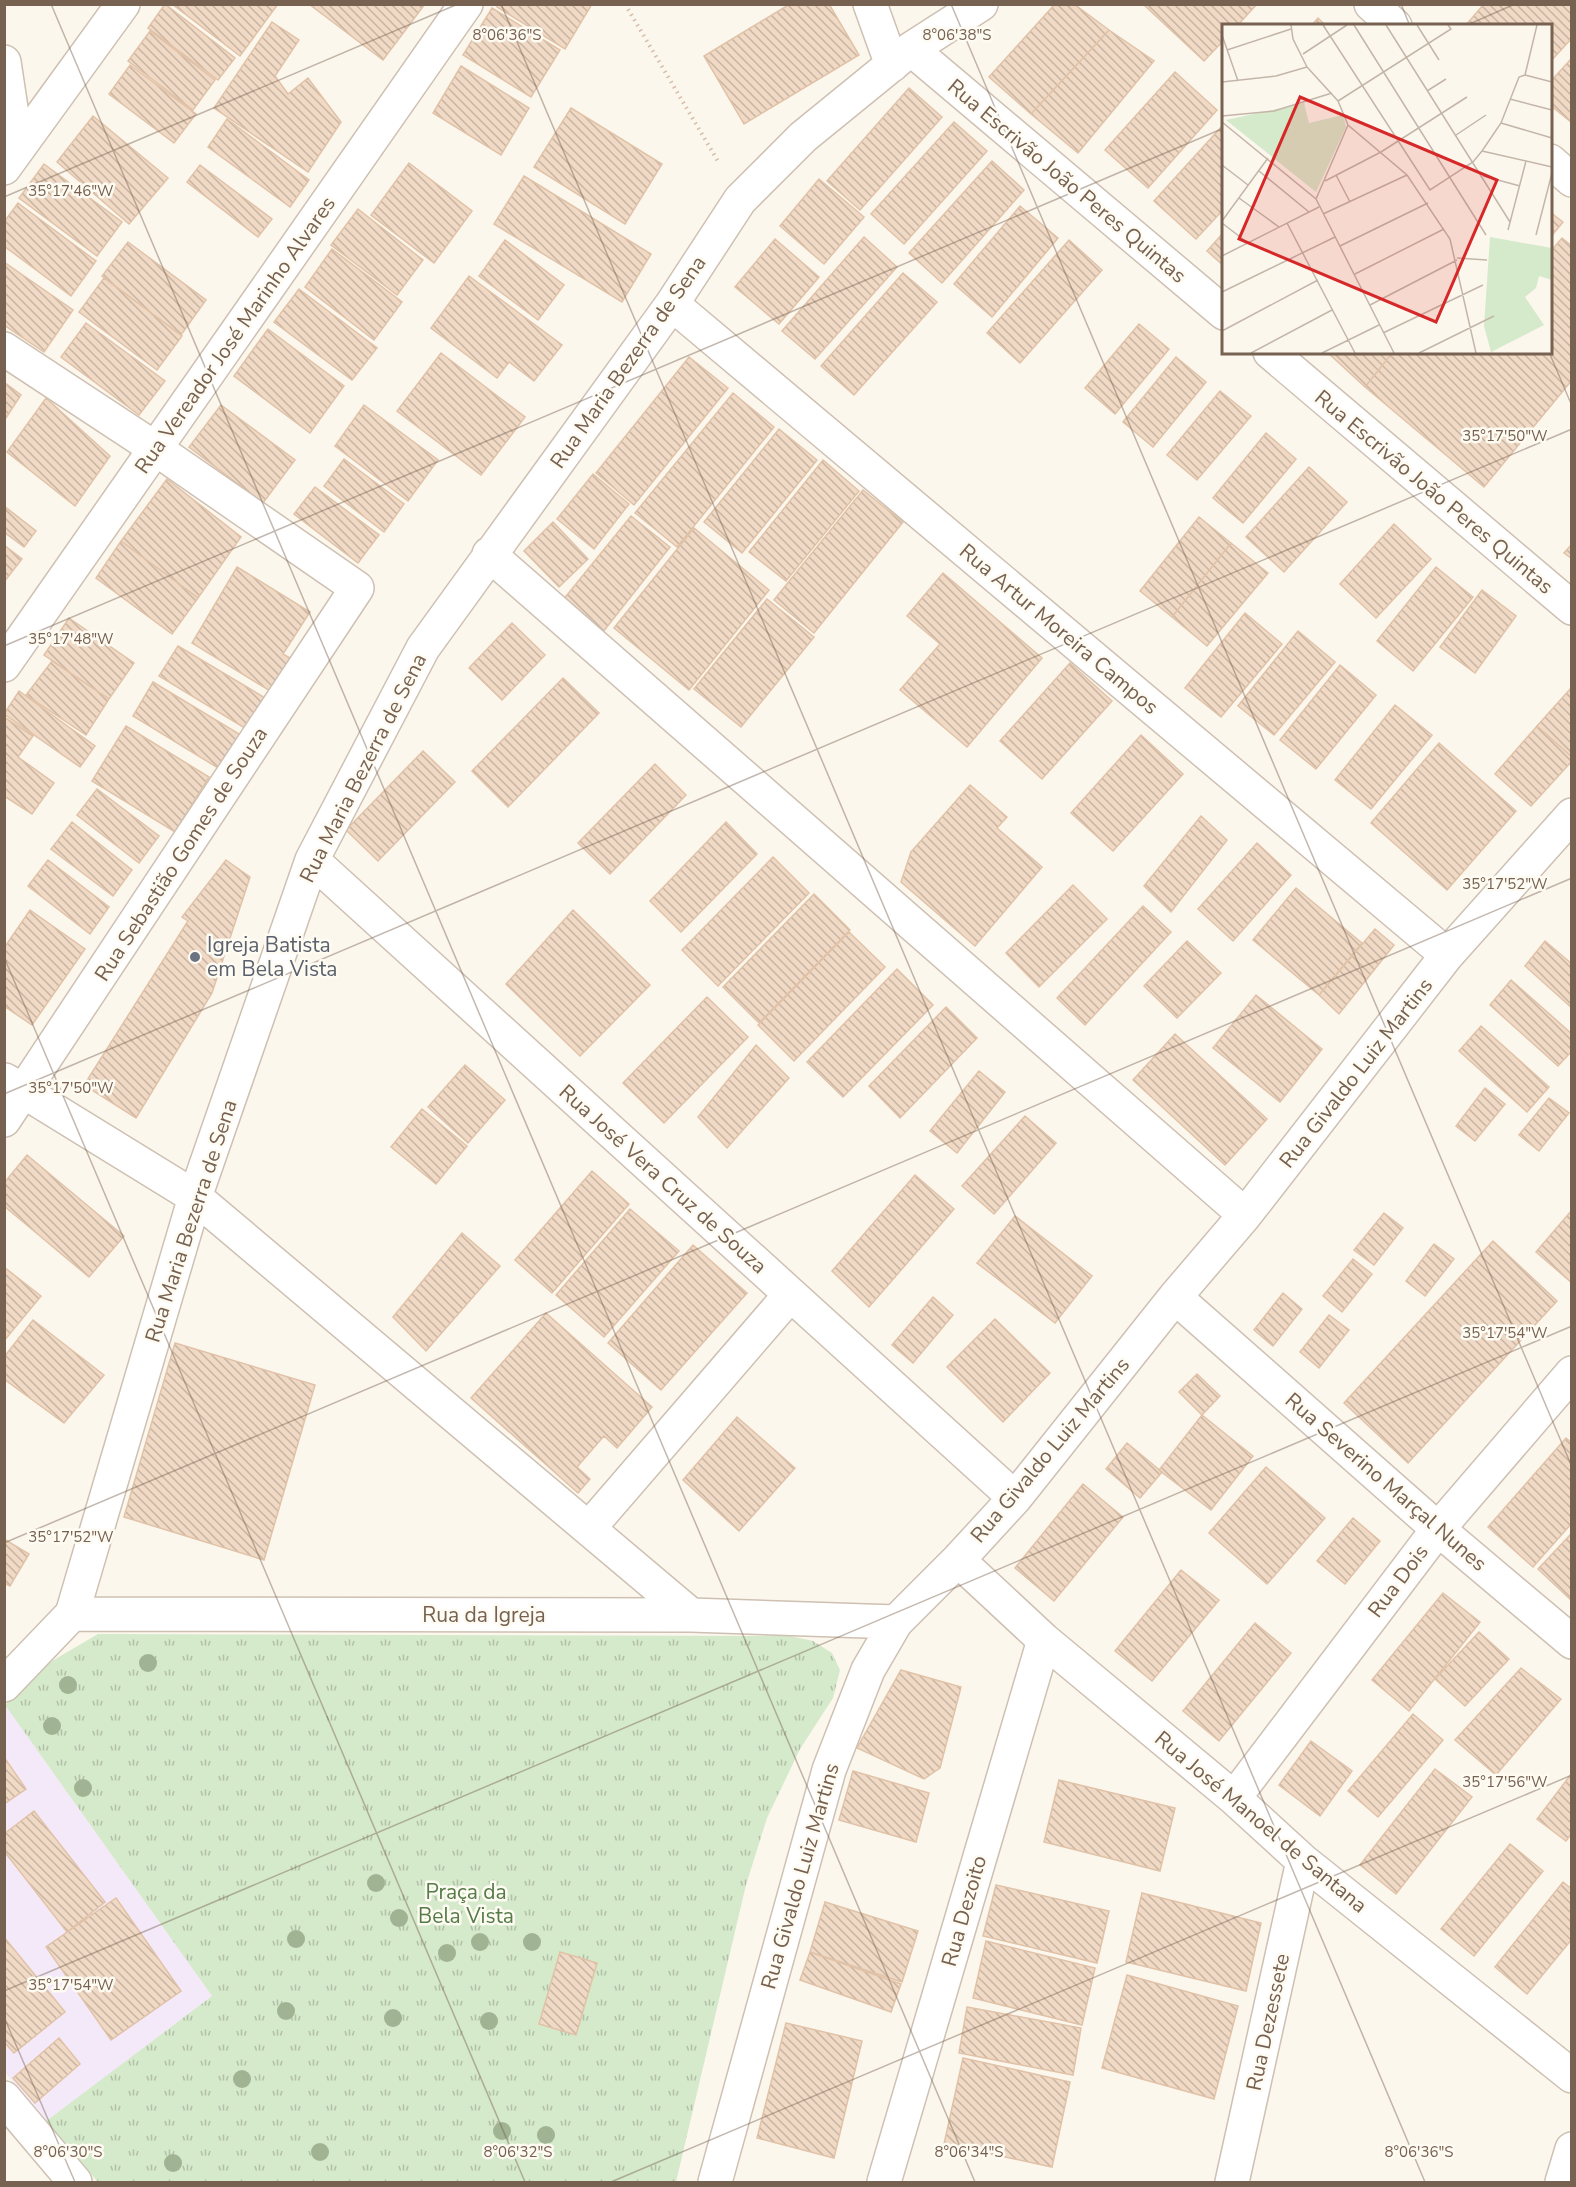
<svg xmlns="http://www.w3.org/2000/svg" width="1576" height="2187" viewBox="0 0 1576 2187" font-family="'Nunito Sans',sans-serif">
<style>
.education{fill:#f4e9f9}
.park{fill:url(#park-tufts)}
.building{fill:url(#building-back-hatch);stroke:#e1c2a7;stroke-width:1.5}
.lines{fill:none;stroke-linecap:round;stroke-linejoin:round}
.minor-casing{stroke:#cec0b2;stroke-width:36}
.path{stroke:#d5bda8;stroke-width:4;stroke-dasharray:1.5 4.5;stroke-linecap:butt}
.minor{stroke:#fff;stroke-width:33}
.tree{fill:#a0b392}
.ticks{fill:none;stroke:#776150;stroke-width:1.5;stroke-opacity:0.45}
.worship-dot{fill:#6b7280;stroke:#fefbf3;stroke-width:2}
.labels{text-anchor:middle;stroke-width:5;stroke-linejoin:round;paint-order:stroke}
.street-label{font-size:21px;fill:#776150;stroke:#fefbf3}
.worship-label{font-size:21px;fill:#5b616d;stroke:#fefbf3;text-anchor:start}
.park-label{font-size:21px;fill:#547b48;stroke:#fefbf3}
.inset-road{fill:none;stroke:#c3b6a9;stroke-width:1.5}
.view{fill:#d62828;fill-opacity:0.15;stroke:#d62828;stroke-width:3}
.inset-edge{fill:none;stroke:#776150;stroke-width:3}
.ticks-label{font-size:15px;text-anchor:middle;fill:#776150;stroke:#fefbf3;stroke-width:5;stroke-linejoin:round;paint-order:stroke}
</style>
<defs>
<pattern id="park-tufts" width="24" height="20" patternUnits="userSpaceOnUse" patternTransform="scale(1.5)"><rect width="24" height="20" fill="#d5e9cb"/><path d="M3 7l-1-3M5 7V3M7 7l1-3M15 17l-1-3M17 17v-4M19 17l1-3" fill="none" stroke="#b2c0a7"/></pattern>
<pattern id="building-back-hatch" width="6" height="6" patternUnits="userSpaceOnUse" patternTransform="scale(1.5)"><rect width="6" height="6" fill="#f0dac6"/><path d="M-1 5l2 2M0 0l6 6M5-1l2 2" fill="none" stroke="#c7b4a3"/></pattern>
</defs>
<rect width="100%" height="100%" fill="#fcf7ed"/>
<path class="education" d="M5 1705 212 1996 45 2122 5 2072Z"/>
<path class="park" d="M98 1634 790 1636 813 1641 832 1653 840 1670 833 1698 800 1749 767 1818 746 1885 676 2182H98L45 2122 212 1996 5 1705 52 1661Z"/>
<path class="building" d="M165 4 235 58 218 80 148 28Z
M172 4H278L240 56Z
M309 4H425L383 60Z
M498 4H592L565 49 497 7Z
M790 4H829L859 55 744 124 704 56Z
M1055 4H1074L1109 30 1031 114 989 77Z
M1143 4H1257L1237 26H1224V40L1204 61Z
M1484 4H1572V38L1550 62V26H1465Z
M492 8 560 50 531 97 463 55Z
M1318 18 1326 26H1311Z
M272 22 299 40 275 76 288 94 308 78 341 122 308 172 214 108Z
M1109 30 1154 61 1078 153 1031 114Z
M150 31 215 80 193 110 128 61Z
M1572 58V123L1550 105V82Z
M130 65 196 114 174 143 109 94Z
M461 66 529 108 501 155 433 113Z
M1175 72 1217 110 1148 188 1105 150Z
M909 88 942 117 860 210 827 181Z
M571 108 662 164 625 224 534 167Z
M93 116 168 178 129 224 57 162Z
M227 119 309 180 290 207 208 147Z
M954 122 987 151 904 244 871 214Z
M1224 124V209L1196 239 1154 201Z
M992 161 1024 190 942 283 909 253Z
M409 163 472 211 434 263 371 215Z
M44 164 122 222 97 256 19 198Z
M200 165 272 219 258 237 187 182Z
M524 176 651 254 622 302 494 224Z
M819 179 864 217 824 264 780 226Z
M18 203 96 261 71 296 4 246V222Z
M1020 206 1058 238 992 317 954 284Z
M358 209 423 260 397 295 331 245Z
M1550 212 1563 222 1550 238Z
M1224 232V266L1207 251Z
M864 237 897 267 815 359 782 331Z
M1562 238 1572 246V380L1484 487 1365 387 1393 352H1550V252Z
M775 239 819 277 779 324 735 287Z
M505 240 564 285 538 320 479 276Z
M1069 240 1102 270 1020 363 987 333Z
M128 242 206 300 181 335 102 276Z
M332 249 402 302 374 340 305 287Z
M4 262 73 310 44 352 4 325Z
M903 273 937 302 854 395 821 366Z
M469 276 562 345 534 381 509 362 497 378 431 328Z
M104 278 182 336 157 370 79 312Z
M299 289 377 348 352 380 274 322Z
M86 323 165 381 139 415 61 357Z
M1139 324 1169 349 1115 414 1085 388Z
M268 329 344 386 310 433 234 376Z
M1327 352H1393L1365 387Z
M441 353 525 417 481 475 397 411Z
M689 357 728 388 634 505 596 473Z
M1176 357 1206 382 1153 447 1123 422Z
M4 382 21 395 4 421Z
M1220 391 1251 416 1197 480 1167 455Z
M733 393 774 427 677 547 635 513Z
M46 398 110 456 75 506 7 452Z
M221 405 295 460 263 503 189 447Z
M364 405 438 460 408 501 335 446Z
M779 429 817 460 742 553 704 522Z
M1266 433 1296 459 1243 523 1213 498Z
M344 459 404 504 384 532 324 486Z
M823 460 859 491 786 581 749 552Z
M1309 467 1347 502 1284 572 1246 537Z
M593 474 629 504 594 549 557 519Z
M167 479 241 537 198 598 121 541Z
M315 487 379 535 358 563 294 514Z
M863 490 903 522 814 633 774 600Z
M4 506 36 531 24 547 4 532Z
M631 516 670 547 603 632 563 600Z
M1199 517 1231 543 1172 617 1140 591Z
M553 522 588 559 559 587 524 551Z
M1394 524 1431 559 1376 618 1340 584Z
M694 528 769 590 689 690 614 628Z
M121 541 198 598 172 634 96 578Z
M1231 543 1268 573 1207 646 1172 617Z
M1572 544V559L1564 553Z
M4 545 22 559 4 582Z
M237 567 310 612 283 654 295 661 275 694 192 643Z
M1436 567 1473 597 1413 671 1377 641Z
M943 573 1042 658 967 747 900 690 940 644 907 616Z
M1482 590 1516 616 1475 673 1440 647Z
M767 599 814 637 741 727 694 689Z
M1245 613 1282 644 1221 717 1185 688Z
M69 618 134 663 109 699 44 655Z
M512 623 545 655 502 700 469 668Z
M1298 631 1335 662 1274 735 1238 706Z
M178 646 267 699 248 730 159 676Z
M52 661 109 699 86 735 26 695Z
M1070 663 1112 701 1042 779 1000 741Z
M1340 665 1376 695 1316 769 1280 740Z
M563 678 599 713 508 807 472 771Z
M153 682 244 737 223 771 133 716Z
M1572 687V757L1537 726Z
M19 691 95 746 80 767 4 714Z
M1395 705 1432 735 1371 809 1335 780Z
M4 717 33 736 18 757 54 783 32 814 4 796Z
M126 726 209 777 175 832 92 781Z
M1537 726 1572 757V761L1531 806 1495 774Z
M1141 735 1183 774 1113 851 1071 813Z
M1439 743 1516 811 1447 890 1371 823Z
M423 751 455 782 378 861 346 830Z
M655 764 686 795 610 874 578 843Z
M970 785 1007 817 997 828 1042 867 975 946 901 882 911 852Z
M97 789 159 836 139 863 77 815Z
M1201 816 1227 840 1171 912 1144 886Z
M72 822 132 870 113 896 51 849Z
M726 822 757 854 681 932 650 901Z
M1257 843 1291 875 1233 941 1198 909Z
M773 857 809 893 718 986 682 950Z
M48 860 109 907 90 934 28 886Z
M226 860 250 877 212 993 136 1118 84 1085 188 921 182 917Z
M1073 885 1107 919 1039 987 1006 953Z
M1296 888 1362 943 1319 995 1253 940Z
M814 894 850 930 759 1023 723 987Z
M1143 906 1171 932 1085 1025 1057 998Z
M30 910 85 949 32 1025 4 1006V948Z
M573 910 650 985 580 1056 506 984Z
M1375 929 1394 945 1339 1014 1319 995Z
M849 932 885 967 794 1061 758 1025Z
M1187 941 1221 973 1177 1018 1144 986Z
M1545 941 1572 964V1008L1525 966Z
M897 969 933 1005 843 1097 807 1062Z
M1511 980 1572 1034V1051L1558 1066 1490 1005Z
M1256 995 1322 1049 1280 1102 1213 1048Z
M707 997 748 1037 664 1123 623 1083Z
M946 1007 977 1038 900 1118 869 1086Z
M1481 1026 1549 1087 1527 1112 1459 1051Z
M1175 1034 1267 1119 1225 1165 1133 1080Z
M756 1045 789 1078 727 1148 698 1117Z
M465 1065 505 1100 468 1143 428 1107Z
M979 1071 1005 1092 957 1153 930 1131Z
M1485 1088 1505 1104 1475 1141 1456 1126Z
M1549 1098 1569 1113 1539 1151 1519 1135Z
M422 1109 467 1146 436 1184 391 1147Z
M1025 1116 1056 1143 994 1214 962 1186Z
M27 1155 124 1236 89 1277 4 1206V1183Z
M592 1171 629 1204 552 1293 515 1260Z
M915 1175 954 1209 869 1307 832 1271Z
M630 1209 679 1251 604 1337 556 1295Z
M1572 1210V1283L1536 1252Z
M1384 1213 1403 1228 1374 1265 1354 1250Z
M1015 1216 1092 1276 1055 1323 977 1263Z
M462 1233 500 1266 426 1351 393 1317Z
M1493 1241 1557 1301 1408 1463 1344 1403Z
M1434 1244 1454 1259 1425 1296 1406 1281Z
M693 1245 747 1293 661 1390 608 1343Z
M1353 1259 1372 1274 1342 1312 1323 1296Z
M4 1267 41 1296 4 1341Z
M1283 1293 1302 1309 1273 1346 1254 1330Z
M933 1297 953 1315 913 1363 892 1345Z
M546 1313 652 1407 617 1448 604 1436 577 1467 590 1479 578 1493 471 1398Z
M1329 1315 1349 1330 1319 1368 1300 1352Z
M995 1319 1050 1373 1003 1422 947 1367Z
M33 1320 104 1375 64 1423 4 1379V1357Z
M175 1343 315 1385 264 1560 124 1517Z
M1197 1374 1220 1396 1202 1415 1179 1392Z
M1202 1415 1253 1456 1211 1510 1159 1470Z
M737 1417 795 1468 739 1531 683 1480Z
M1566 1438 1572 1443V1523L1533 1567 1488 1527Z
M1127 1443 1162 1472 1140 1498 1106 1469Z
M1266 1467 1325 1518 1267 1584 1209 1533Z
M1083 1484 1123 1517 1054 1601 1015 1568Z
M1353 1518 1380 1541 1345 1584 1317 1561Z
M1572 1533V1601L1538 1569Z
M4 1539 29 1554 10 1586 4 1583Z
M1181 1570 1219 1600 1152 1681 1115 1651Z
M1443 1593 1480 1622 1409 1711 1372 1680Z
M1255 1623 1291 1653 1219 1741 1183 1711Z
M1479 1632 1509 1659 1465 1706 1435 1679Z
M1521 1668 1561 1699 1496 1775 1455 1740Z
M901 1670 961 1687 940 1768 924 1779 857 1748Z
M1413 1714 1443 1740 1378 1817 1348 1791Z
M1311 1741 1352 1771 1320 1816 1279 1785Z
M4 1757 26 1789 4 1804Z
M1435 1769 1472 1797 1396 1894 1360 1865Z
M853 1771 929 1793 916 1842 839 1820Z
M1572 1773V1833L1566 1841 1537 1819Z
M1059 1780 1175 1808 1160 1871 1044 1842Z
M34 1811 105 1902 67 1932 4 1851V1834Z
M1510 1844 1543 1871 1474 1956 1441 1929Z
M1563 1882 1572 1889V1939L1527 1994 1495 1967Z
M996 1885 1109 1911 1097 1963 983 1936Z
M1142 1893 1261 1923 1246 1991 1126 1962Z
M116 1898 181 1991 111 2040 46 1947Z
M825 1902 918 1931 902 1982 810 1952Z
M4 1937 65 2012 14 2053 4 2042Z
M986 1941 1095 1968 1082 2025 973 1998Z
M560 1952 597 1963 576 2035 539 2024Z
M810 1952 901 1984 891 2012 800 1980Z
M1127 1975 1238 2006 1214 2099 1102 2068Z
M967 2007 1081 2028 1073 2075 959 2053Z
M786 2023 862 2041 834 2158 757 2138Z
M59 2038 80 2064 35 2103 13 2078Z
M963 2058 1070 2082 1052 2167 944 2144Z"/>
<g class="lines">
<defs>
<path id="minor" d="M870 4 892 65
M1371 4 1395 26
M911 49 1224 313
M4 62 17 148
M1550 161 1572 180
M4 168 123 4
M672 304 1447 955
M4 349 156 449 357 588 4 1120
M1270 352 1572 608
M489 554 1245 1215
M4 665 466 4
M312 860 1015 1498
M5 1080 195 1197 691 1615
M1175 1297 1438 1529 1572 1642
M589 1528 790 1295
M958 1560 1044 1640 1234 1798 1303 1861 1572 2076
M72 1614 691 1615 896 1622
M4 1685 72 1614 195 1197 312 860 423 648 672 304 740 200 803 137 911 49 981 4
M1234 1798 1438 1529 1572 1373
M4 2098 75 2182
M715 2182 829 1770 868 1670 896 1622 958 1560 1015 1498 1175 1297 1245 1215 1447 955 1572 815
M884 2182 1044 1640
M1232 2182 1303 1861
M1562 2182 1572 2149"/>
</defs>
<use href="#minor" class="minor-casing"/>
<path class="path" d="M625 4 719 163"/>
<use href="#minor" class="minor"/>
</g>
<g class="tree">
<circle cx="148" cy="1663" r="9"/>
<circle cx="68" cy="1685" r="9"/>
<circle cx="52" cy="1726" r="9"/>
<circle cx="83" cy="1788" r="9"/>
<circle cx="376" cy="1883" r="9"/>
<circle cx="399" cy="1918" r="9"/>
<circle cx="296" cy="1939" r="9"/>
<circle cx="480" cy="1942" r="9"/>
<circle cx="532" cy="1942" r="9"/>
<circle cx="447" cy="1953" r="9"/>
<circle cx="286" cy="2011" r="9"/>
<circle cx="393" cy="2018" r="9"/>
<circle cx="489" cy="2021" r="9"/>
<circle cx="242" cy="2079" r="9"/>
<circle cx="502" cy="2131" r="9"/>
<circle cx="546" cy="2135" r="9"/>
<circle cx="320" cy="2152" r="9"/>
<circle cx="173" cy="2163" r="9"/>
</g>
<path class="ticks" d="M51 4 975 2182M501 4 1425 2182M951 4 1572 1467M1401 4 1410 26M1465 26 1515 4M4 197 458 4M1549 352 1572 406M4 646 1224 128M4 957 525 2182M4 1094 1572 429M4 1543 1572 878M4 1991 1572 1326M4 2017 75 2182M611 2182 1572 1775"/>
<circle class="worship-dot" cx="195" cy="957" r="6"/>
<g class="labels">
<g class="street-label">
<text transform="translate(1067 181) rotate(40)" y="7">Rua Escrivão João Peres Quintas</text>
<text transform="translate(235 335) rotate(-55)" y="7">Rua Vereador José Marinho Alvares</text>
<text transform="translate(628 362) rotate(-55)" y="7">Rua Maria Bezerra de Sena</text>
<text transform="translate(1434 492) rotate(40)" y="7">Rua Escrivão João Peres Quintas</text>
<text transform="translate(1059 629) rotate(40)" y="7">Rua Artur Moreira Campos</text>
<text transform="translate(363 768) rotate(-63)" y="7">Rua Maria Bezerra de Sena</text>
<text transform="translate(181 854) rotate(-57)" y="7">Rua Sebastião Gomes de Souza</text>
<text transform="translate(1356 1073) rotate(-52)" y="7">Rua Givaldo Luiz Martins</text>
<text transform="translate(663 1179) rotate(42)" y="7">Rua José Vera Cruz de Souza</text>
<text transform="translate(191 1221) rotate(-72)" y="7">Rua Maria Bezerra de Sena</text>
<text transform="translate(1050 1450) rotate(-50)" y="7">Rua Givaldo Luiz Martins</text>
<text transform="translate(1386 1482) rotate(41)" y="7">Rua Severino Marçal Nunes</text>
<text transform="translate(1398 1581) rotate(-53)" y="7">Rua Dois</text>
<text x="484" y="1622">Rua da Igreja</text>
<text transform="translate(1261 1822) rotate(40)" y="7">Rua José Manoel de Santana</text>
<text transform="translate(800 1876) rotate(-74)" y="7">Rua Givaldo Luiz Martins</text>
<text transform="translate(964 1911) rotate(-74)" y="7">Rua Dezoito</text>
<text transform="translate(1268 2022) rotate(-78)" y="7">Rua Dezessete</text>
</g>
<g class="worship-label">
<text x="207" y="952">Igreja Batista<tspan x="207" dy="24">em Bela Vista</tspan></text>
</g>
<g class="park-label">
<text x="466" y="1899">Praça da<tspan x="466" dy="24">Bela Vista</tspan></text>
</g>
</g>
<g transform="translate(1222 24)">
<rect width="330" height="330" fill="#fcf7ed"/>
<path d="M268 213 330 224V256L317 252 314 264 303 273 322 301 269 328 262 302Z" fill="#d5e9cb"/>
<path d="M82 79 87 99 121 91 124 103 94 168 4 96Z" fill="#d5e9cb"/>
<path class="inset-road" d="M69 1 71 15 85 43M101 1 208 166 251 138 260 127 279 99 297 53 303 51M132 1 264 211M164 1 288 198M195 1 217 36M0 11 16 57M5 26 69 5M81 30 125 1M85 43 116 77 126 101 185 151 228 215 254 329M303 51 315 1M303 51 330 58M0 58 54 52 85 43M205 67 224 55M288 75 330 86M116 77 229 5 226 1M0 92 52 87 110 69M0 98 94 175 172 329M279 99 330 114M234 111 264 91M260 127 330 143M0 141 26 161M37 147 87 188M114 151 128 178M261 152 298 162M103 157 159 128 245 73M17 174 57 203M94 175 126 101M101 190 185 151M0 197 46 134M0 199 26 219M65 199 133 329M286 206 304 137M314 211 330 149M118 222 206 179M0 232 97 183M235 234 265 236M133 250 222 205M0 268 113 213M148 281 235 236M0 307 96 256M161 309 261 261M29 329 110 286M100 329 157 301M197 329 272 292"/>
<path class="view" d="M78 73 275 156 214 298 17 215Z"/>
<rect width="330" height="330" class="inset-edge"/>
</g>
<g class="ticks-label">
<text x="507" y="40">8°06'36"S</text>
<text x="957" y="40">8°06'38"S</text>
<text x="71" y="196">35°17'46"W</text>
<text x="1505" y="441">35°17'50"W</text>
<text x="71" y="644">35°17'48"W</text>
<text x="1505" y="889">35°17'52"W</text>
<text x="71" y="1093">35°17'50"W</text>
<text x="1505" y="1338">35°17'54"W</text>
<text x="71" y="1542">35°17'52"W</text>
<text x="1505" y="1787">35°17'56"W</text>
<text x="71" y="1990">35°17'54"W</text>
<text x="68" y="2157">8°06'30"S</text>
<text x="518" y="2157">8°06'32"S</text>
<text x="969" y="2157">8°06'34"S</text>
<text x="1419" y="2157">8°06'36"S</text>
</g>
<rect width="1576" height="2187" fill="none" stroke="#776150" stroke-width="12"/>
</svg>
